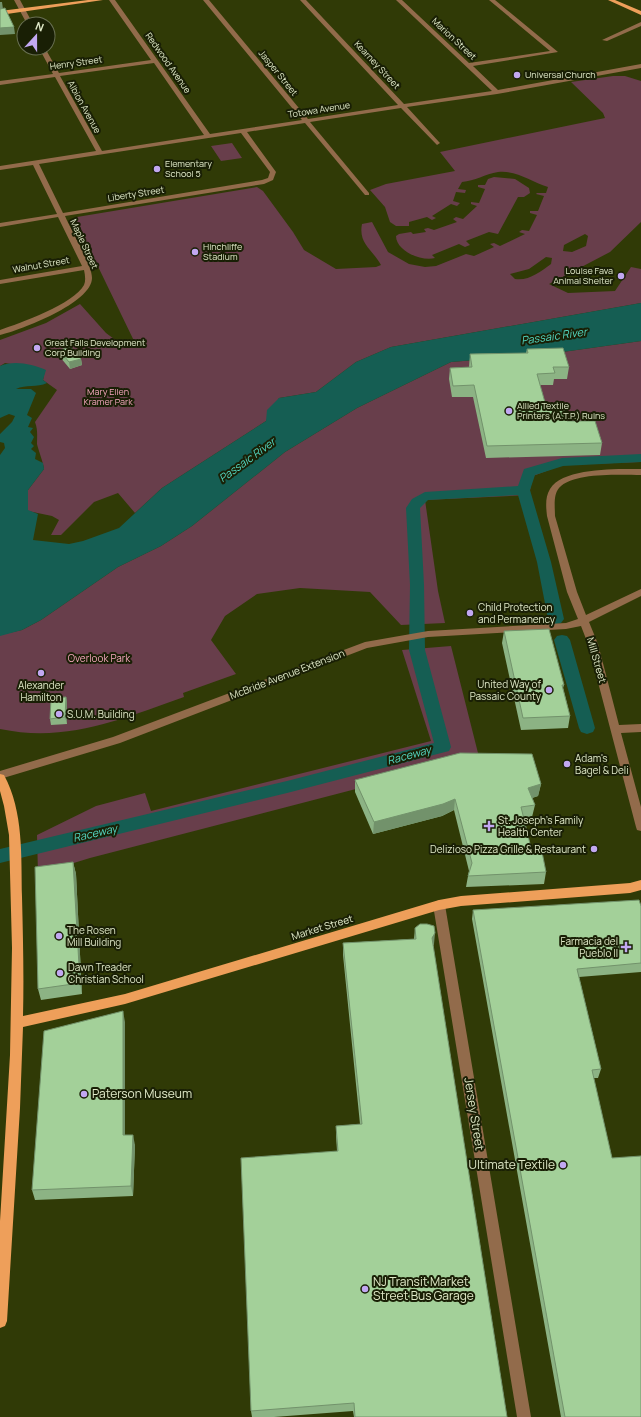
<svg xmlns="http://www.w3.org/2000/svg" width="641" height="1417" viewBox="0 0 641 1417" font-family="Manrope,sans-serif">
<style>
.green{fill:#683e4b;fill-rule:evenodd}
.water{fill:#155e53}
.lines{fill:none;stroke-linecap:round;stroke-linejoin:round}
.canal{fill:#155e53;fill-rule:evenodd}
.minor{fill:#926b4b;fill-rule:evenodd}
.major{fill:#ee9f5a;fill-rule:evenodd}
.wall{fill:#8cb384}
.shaded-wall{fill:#72926b}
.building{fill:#a3d099;stroke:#72926b}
.poi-dot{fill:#c2a8f2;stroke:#191f05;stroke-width:1.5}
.labels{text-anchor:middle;stroke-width:4;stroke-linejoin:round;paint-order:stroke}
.far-street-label{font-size:9px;fill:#e0e9c8;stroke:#191f05}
.far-poi-label{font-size:9px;fill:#e0e9c8;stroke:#191f05;text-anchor:start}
.far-park-label{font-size:9px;fill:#f4a6bd;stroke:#191f05}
.poi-label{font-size:10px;fill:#e0e9c8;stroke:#191f05;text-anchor:start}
.park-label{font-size:10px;fill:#f4a6bd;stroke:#191f05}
.street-label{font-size:10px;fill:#e0e9c8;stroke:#191f05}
.water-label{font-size:11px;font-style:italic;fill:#54d8c2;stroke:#191f05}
.near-poi-label{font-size:12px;fill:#e0e9c8;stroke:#191f05;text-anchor:start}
.near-street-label{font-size:12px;fill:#e0e9c8;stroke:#191f05}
</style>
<rect width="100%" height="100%" fill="#303a06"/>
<path class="green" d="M613 76H625L641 81V222L610 252 549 284 568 293 615 291 631 267 641 269V303L391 347 356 362 316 392 279 398 266 421 162 488 135 513 118 493 94 502 61 535H51L59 520 52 516 28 511V490L44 469C43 462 38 449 37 444 37 436 38 430 35 422L57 390 43 380 45 370 5 363 0 366V340L46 323 80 304 106 333 125 347 136 345 75 219 77 217 257 187 263 191 293 232 304 250 336 269 376 267 381 265C373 250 358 244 362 224L372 222 388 252 409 264 425 267 436 266 466 254 474 256 494 247 490 244 494 243 500 246 525 234 519 232 522 230 529 231 537 215 530 213V211H538L544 196 536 194 537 193H546L548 187C531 182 517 170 498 172 485 174 475 181 462 182L458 189 466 190 465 193 456 192 453 201 460 203 457 206 451 204 432 216 436 218 432 220 427 217 409 222V226H396L390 222 385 207 370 190 386 184 455 171 440 152 605 118 603 113 571 82ZM585 234 588 236 586 246 572 252 563 251 564 245ZM546 257 552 258 551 264C540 272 529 281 515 279L510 274 529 269Z
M232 143 242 158 221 161 211 146Z
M494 177 515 179 529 188 530 193 524 197H518L498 234 489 232 466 241 470 245 465 247 459 244 432 255 435 258C422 262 396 251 396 236L399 234 411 232 413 234 426 232 424 229 428 228 434 230 457 222 453 219 456 217 463 219 477 206 471 204V202L479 203 485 189 478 187V185H485L488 179Z
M641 341V462L562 465 533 476 529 495 425 500 438 591 445 623 401 625 370 592 300 588 257 594 225 616 211 640 236 674 183 693 184 697C122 719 67 743 0 729V635L22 630 41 620 118 567 161 546 192 526 285 452 357 408 451 362 555 353Z
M451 646 479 757 90 858 38 874 37 835 96 806 145 793 151 811 431 741 402 650Z"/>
<path class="water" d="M641 303V341L555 353 451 362 357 408 285 452 192 526 161 546 118 567 41 620 22 630 0 636V455L5 448 4 443 0 442V434L12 422 15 416 9 414 0 418V366C14 360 32 364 46 370L43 380 47 383C37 388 26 384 16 389H31L36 393 27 415 32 418 28 427 33 428 30 432 34 437 31 443 34 446 31 449 36 453 35 459 43 463 44 469 28 490V510L38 514 33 540 69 544 83 541 119 528 162 488 266 421 267 410 279 398 316 392 356 362 391 347Z"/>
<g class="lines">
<path class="canal" d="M641 454V462L563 466 535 475 530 490 551 562 564 619 561 623 556 624 551 623 548 619 537 562 518 495 428 500 420 508 424 585 425 650 451 747 449 751 287 793 0 863V849L287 781 434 743 409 650 410 585 406 508 412 499 425 492 518 486 524 469 562 458Z
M562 635 567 636 570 640 595 728 593 732 587 734 581 732 579 728 554 640 557 636Z"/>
<path class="minor" d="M14 0H20L33 24H27Z
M109 0H115L210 134 302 120 203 0H209L308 119 398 105 300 0H306L404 104 492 91 396 0H402L469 63 550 51 489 0H495L558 52 473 66 498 90 641 64V68L497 94 407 107 439 142 440 143 437 145 401 108 310 122 369 193V195H365L305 123 247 132 276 172 273 180 264 184 65 216C71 230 92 264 92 278 92 303 21 330 0 335V330C20 323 74 304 84 285 86 280 85 275 84 270L0 284V280L82 266 58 217 0 227V223L57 214 33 165 0 170V166L96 151 55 77 0 85V81L53 74 39 48H45L59 73 151 60ZM154 63 204 135 102 151 60 76ZM241 133 270 172 268 178 262 180 63 213 39 164Z
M641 22V26L607 41 602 40Z
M641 469V475C621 475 573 472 559 488 553 495 555 508 555 516L577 592 586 615 641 589V596L589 622 598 644 619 725 641 724V732L621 733 641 807V831L637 830 636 827 588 644 581 626 566 629 428 637 367 648 120 743 0 779V771L113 737 365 642 428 631 566 623 578 619 567 592 547 516C546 507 545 497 550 489 563 467 619 469 641 469Z
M439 900 443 902 445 905 531 1417H517L433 905 435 902Z"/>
<path class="major" d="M88 0H103L0 15V11Z
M608 0H615L641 11V15Z
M0 774 4 775C24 812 21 857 22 897 23 937 24 976 23 1016L125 994 439 900 461 896 630 883 641 880V890L630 893 461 906 439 910 125 1004 23 1027 20 1108 7 1321 5 1326 0 1328V1221L10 1055 12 948 9 835 4 806 0 791Z"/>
</g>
<path class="wall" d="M527 349 569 367 567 379H554L553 385H540L546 406 567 421 602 443 600 455 486 458 473 397H452L449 379 450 368 469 367 470 354 526 353Z
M59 350 81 359 82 365 70 369 60 357Z
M504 631 564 685 563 688 570 716 568 728 521 730 502 643Z
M66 697 67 703V724L51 725 50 719Z
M355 780 541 784 538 796 532 798 535 805 532 817 523 818 532 852 546 872 544 884 466 887 468 876 469 871 454 810 442 816 373 834 355 792Z
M73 862 76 874 82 994 41 1000 38 989Z
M641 906V972L579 977 601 1069 598 1078H593L612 1158 641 1417H561L472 919 473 910Z
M415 928 434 944 433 945 507 1417H354L353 1411 274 1417H252L251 1411 337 1151 336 1136V1126L360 1124 343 955V943L414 939Z
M125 1022V1135L135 1145 133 1196 35 1200 32 1190Z"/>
<path class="shaded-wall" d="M0 2H2L3 9 0 10Z
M14 27 15 34 0 35V28Z
M81 359 82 365 70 369 69 362Z
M66 697 67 703V724L65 717Z
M541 784 538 796 526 800 528 788Z
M455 799 454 810 442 816 373 834 374 822Z
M73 862 76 874 82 994 80 983Z
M435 933 434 944 431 949 432 938Z
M123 1011 125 1022V1145L123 1135Z
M133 1135 135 1145 133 1196 131 1186Z"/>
<path class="building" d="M5 8 14 27 0 28V9Z
M71 347 81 359 69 362 59 350Z
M563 348 569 367H553L555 373 537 374 546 406 563 405 567 421H595L602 443 487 446 474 385 453 386 450 368 472 367 470 354 528 353 527 349Z
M549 629 564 685H562L570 716 523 718 504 631Z
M66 697 65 717 50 719 51 698Z
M460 753 532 754 541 784 528 788 535 805 521 807 532 852H542L546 872 468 876 472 863 455 799 443 804 374 822 355 780Z
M73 862 80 983 38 989 35 867Z
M639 900 641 906V963L577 969 601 1069 592 1070 612 1158 641 1156V1417H565L473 910Z
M420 924H427L434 926 435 933 432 938 507 1417H355L354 1403 251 1411 241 1158 338 1151 336 1126 362 1124 343 943 416 939 415 928Z
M123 1011V1135H133L131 1186 32 1190 44 1031Z"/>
<g class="poi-dot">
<circle cx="517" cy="75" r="4"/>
<circle cx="157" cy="169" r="4"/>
<circle cx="195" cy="252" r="4"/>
<circle cx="621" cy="276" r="4"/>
<circle cx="37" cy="348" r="4"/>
<circle cx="509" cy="411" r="4"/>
<circle cx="470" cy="613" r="4"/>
<circle cx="41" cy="673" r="4"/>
<circle cx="549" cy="690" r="4"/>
<circle cx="59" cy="714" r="4"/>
<circle cx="567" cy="764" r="4"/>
<path d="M487 820h4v4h4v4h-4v4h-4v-4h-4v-4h4z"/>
<circle cx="594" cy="849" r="4"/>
<circle cx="59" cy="936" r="4"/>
<path d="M624 941h4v4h4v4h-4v4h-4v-4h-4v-4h4z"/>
<circle cx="60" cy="973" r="4"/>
<circle cx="84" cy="1094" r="4"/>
<circle cx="563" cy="1165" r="4"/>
<circle cx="365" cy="1289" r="4"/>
</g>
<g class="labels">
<g class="far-street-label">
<text transform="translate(454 39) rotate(43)" y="3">Marion Street</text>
<text transform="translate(76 63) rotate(-8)" y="3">Henry Street</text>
<text transform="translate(168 63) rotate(55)" y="3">Redwood Avenue</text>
<text transform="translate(377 65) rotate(47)" y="3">Kearney Street</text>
<text transform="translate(278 73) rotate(51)" y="3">Jasper Street</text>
<text transform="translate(84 107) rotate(61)" y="3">Albion Avenue</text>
<text transform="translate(319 110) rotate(-9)" y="3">Totowa Avenue</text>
<text transform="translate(136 194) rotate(-9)" y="3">Liberty Street</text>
<text transform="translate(84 244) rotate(65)" y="3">Maple Street</text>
<text transform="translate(41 265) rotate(-10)" y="3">Walnut Street</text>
</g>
<g class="far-poi-label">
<text x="525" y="78">Universal Church</text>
<text x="165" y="167">Elementary<tspan x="165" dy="10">School 5</tspan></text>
<text x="203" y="250">Hinchliffe<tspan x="203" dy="10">Stadium</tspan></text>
<text x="613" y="274" text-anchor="end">Louise Fava<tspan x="613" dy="10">Animal Shelter</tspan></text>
<text x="45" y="346">Great Falls Development<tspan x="45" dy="10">Corp Building</tspan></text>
<text x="517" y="409">Allied Textile<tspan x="517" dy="10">Printers (A.T.P.) Ruins</tspan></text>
</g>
<g class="far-park-label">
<text x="108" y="395">Mary Ellen<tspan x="108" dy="10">Kramer Park</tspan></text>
</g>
<g class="poi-label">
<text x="478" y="611">Child Protection<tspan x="478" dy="12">and Permanency</tspan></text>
<text x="541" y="688" text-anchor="end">United Way of<tspan x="541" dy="12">Passaic County</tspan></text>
<text x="41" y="689" text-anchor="middle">Alexander<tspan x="41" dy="12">Hamilton</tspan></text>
<text x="67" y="718">S.U.M. Building</text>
<text x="575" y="762">Adam's<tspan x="575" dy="12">Bagel &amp; Deli</tspan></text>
<text x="498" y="824">St. Joseph's Family<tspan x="498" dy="12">Health Center</tspan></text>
<text x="586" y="853" text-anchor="end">Delizioso Pizza Grille &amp; Restaurant</text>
<text x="67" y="934">The Rosen<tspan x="67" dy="12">Mill Building</tspan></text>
<text x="618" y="945" text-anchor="end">Farmacia del<tspan x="618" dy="12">Pueblo II</tspan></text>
<text x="68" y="971">Dawn Treader<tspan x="68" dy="12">Christian School</tspan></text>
</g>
<g class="park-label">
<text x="99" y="662">Overlook Park</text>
</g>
<g class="street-label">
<text transform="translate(597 660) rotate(74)" y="4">Mill Street</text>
<text transform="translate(287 674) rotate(-21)" y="4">McBride Avenue Extension</text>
<text transform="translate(322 927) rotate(-17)" y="4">Market Street</text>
</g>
<g class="water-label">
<text transform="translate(554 336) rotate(-8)" y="4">Passaic River</text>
<text transform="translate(247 460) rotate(-36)" y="4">Passaic River</text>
<text transform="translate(409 755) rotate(-15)" y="4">Raceway</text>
<text transform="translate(95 833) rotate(-13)" y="4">Raceway</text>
</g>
<g class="near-poi-label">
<text x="92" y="1098">Paterson Museum</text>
<text x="555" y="1169" text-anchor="end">Ultimate Textile</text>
<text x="373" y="1286">NJ Transit Market<tspan x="373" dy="14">Street Bus Garage</tspan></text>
</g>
<g class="near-street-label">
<text transform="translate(474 1114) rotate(81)" y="4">Jersey Street</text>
</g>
</g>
<g transform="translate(36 36) rotate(21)"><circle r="19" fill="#191f05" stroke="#697053"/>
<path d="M0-3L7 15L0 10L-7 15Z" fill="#c2a8f2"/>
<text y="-6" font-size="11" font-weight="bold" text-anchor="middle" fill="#e0e9c8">N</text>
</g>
</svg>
